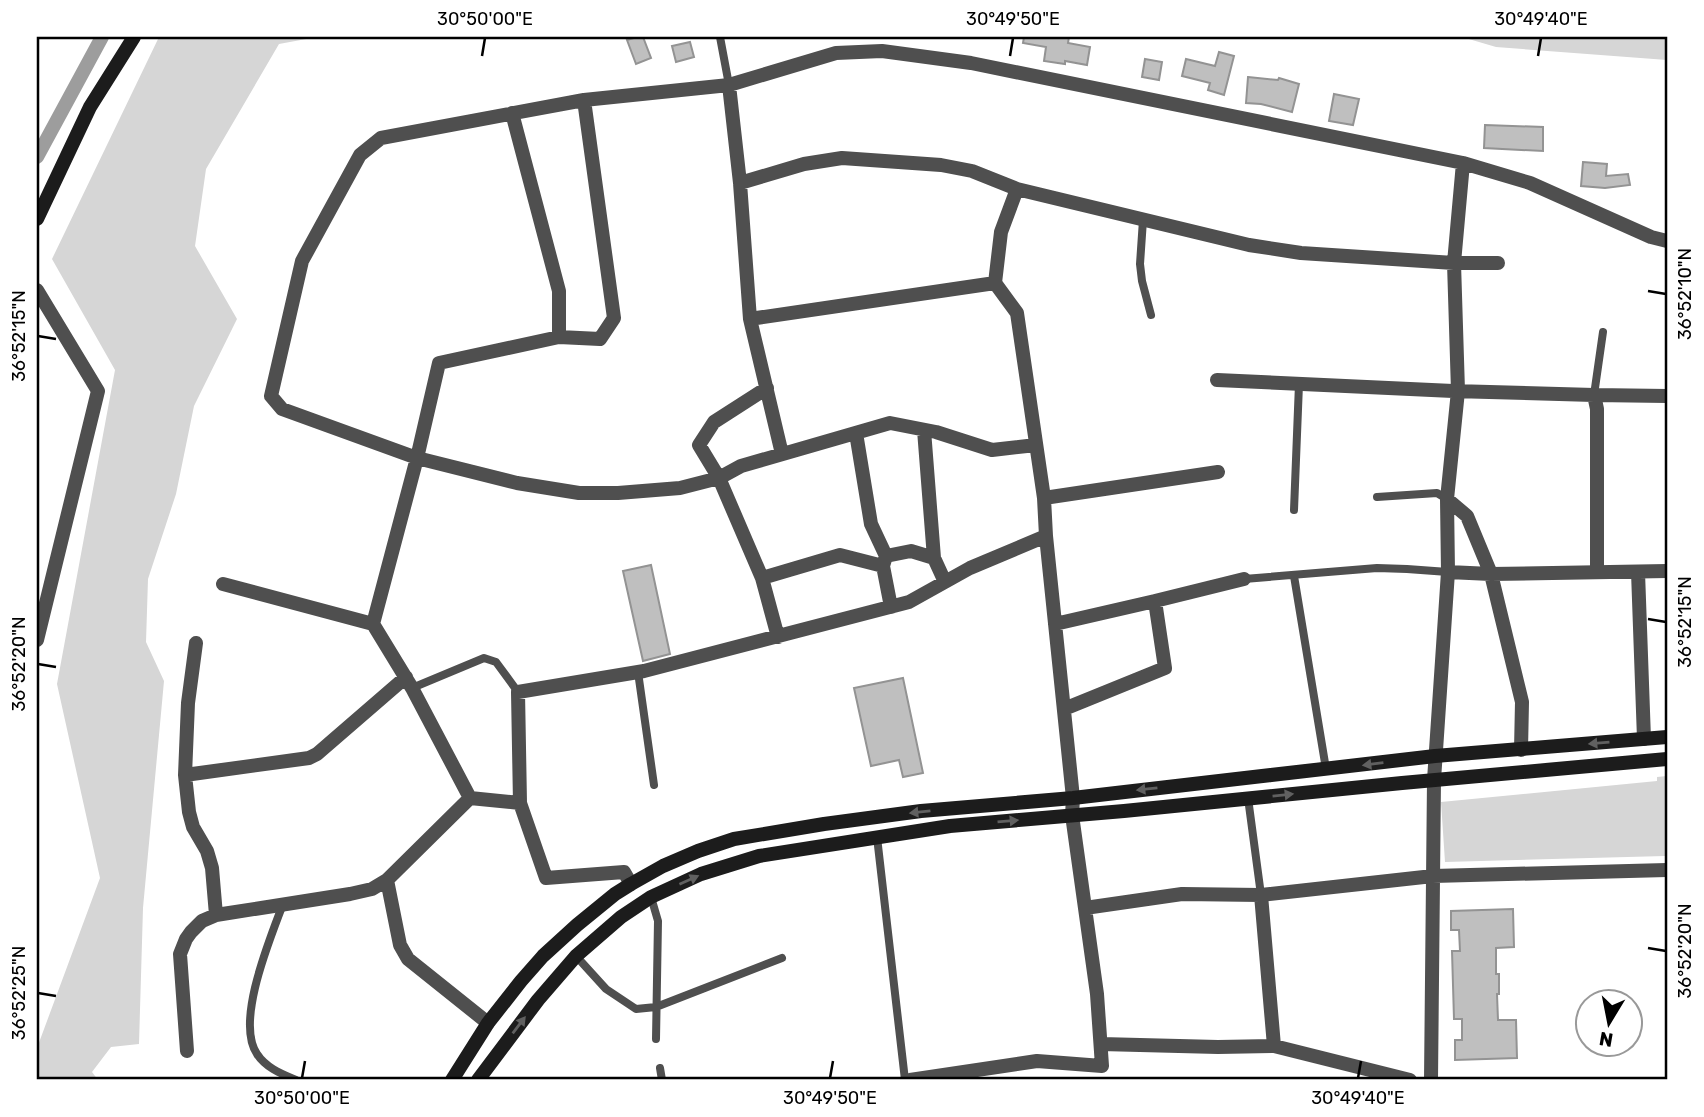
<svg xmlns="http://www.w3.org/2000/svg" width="1704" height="1117" viewBox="0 0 1704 1117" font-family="Rubik,sans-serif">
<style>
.green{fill:#d6d6d6}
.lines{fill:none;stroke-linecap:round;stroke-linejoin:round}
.canal{stroke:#9d9d9d;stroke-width:14}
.building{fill:#bfbfbf;stroke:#939393;stroke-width:2}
.lane{stroke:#4f4f4f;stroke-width:8}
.street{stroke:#4f4f4f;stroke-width:14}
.secondary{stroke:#1c1c1c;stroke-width:14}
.oneway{fill:#606060}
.ticks{fill:none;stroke:#000;stroke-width:2.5}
.neatline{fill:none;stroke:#000;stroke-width:2.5}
.ticks-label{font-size:18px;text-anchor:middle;fill:#000}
</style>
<rect width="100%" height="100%" fill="#fff"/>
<path class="green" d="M159 37H317L279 44 206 169 195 246 237 319 194 406 176 494 148 579 146 642 164 681 143 908 139 1044 111 1047 92 1072 98 1080H37V1048L100 878 57 684 115 370 52 259Z
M1462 37H1667V60L1496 47Z
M1667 776V859H1666L1665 856 1445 862 1441 802 1657 781V777Z"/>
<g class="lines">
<path class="canal" d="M37 157 102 37"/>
</g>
<path class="building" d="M637 37H643L651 58 636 64 627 40Z
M1024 37H1069L1068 43 1090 47 1087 65 1065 61V64L1044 61 1046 47 1023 43Z
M690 42 694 57 676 62 672 46Z
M1219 52 1234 56 1224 95 1208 90 1210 83 1182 76 1186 59 1215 66Z
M1145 59 1162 62 1159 80 1142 77Z
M1248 77 1278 80 1279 78 1299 84 1292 112 1261 104 1246 103Z
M1334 94 1359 99 1353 125 1329 121Z
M1485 125 1543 127V151L1484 148Z
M1583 162 1607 164 1606 176 1628 174 1630 185 1605 188 1581 186Z
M651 565 670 654 643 661 623 571Z
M903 678 923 773 903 777 899 760 871 766 854 688Z
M1513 909 1514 947 1496 948V974H1499V994H1497L1498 1020H1516L1517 1058 1455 1060V1040H1462V1019H1454L1452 951H1460L1459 930H1451V911Z"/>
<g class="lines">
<path class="lane" d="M720 37 729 85
M1143 220 1140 264 1142 281 1151 315
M1594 395 1603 332
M1377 497 1437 493 1447 499
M1294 510 1299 384
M1294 576 1326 769
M1244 579 1377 568 1407 569 1448 572
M638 672 654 785
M412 688 484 658 496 662 518 692
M1248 798 1261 895
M877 837 905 1080
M651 897 658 921 656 1039
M283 904C270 939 235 1022 257 1054 266 1068 282 1074 296 1080
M576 956 606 989 636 1009 656 1007 782 958
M660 1068 662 1080"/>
<path class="street" d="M729 85 740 183 750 319 782 454
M512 113 559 291V337
M740 183 804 164 842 158 941 165 972 171 1017 189 1249 245 1301 253 1454 263H1498
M37 290 98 391 37 640
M750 319 995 283
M1217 380 1453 391 1594 395 1597 409V572
M767 388 714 422 699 445 719 478 762 578 778 637
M1594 395 1667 396
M924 430 934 558
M856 433 871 524 886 556
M1036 445 992 450 936 432 890 423 741 466 719 478 680 488 618 493H579L517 483 417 458 282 409 271 396 302 261 360 155 381 138 584 100 729 85 836 53 882 51 971 63 1463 163 1530 183 1651 237 1667 241
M1044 498 1218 472
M1447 499 1467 516 1491 574 1522 702 1521 750
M1448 572 1491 574 1667 571
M1638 572 1644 739
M762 578 840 555 883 566
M223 584 373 624 417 458 439 363 559 337 600 339 614 318 584 100
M1155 601 1244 579
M891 607 883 566 886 556 911 551 934 558 945 582
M373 624 412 688 470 798 520 803
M1055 624 1155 601 1165 668 1064 709
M196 643 188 703 185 775 189 812 193 827 207 851 212 868 216 915
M185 775 309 758 317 754 406 677
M387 880 400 945 408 959 488 1023
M631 884 624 872 546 878 520 803 518 692 644 671 909 602 970 568 1046 536 1044 498 1017 313 995 283 1001 232 1017 189
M1085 908 1182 894 1261 895
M1101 1044 1218 1047 1274 1046
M187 1051 180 954 186 939 191 932 202 921 216 915 350 894 372 889 387 880 470 798
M910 1080 1037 1061 1102 1066 1097 994 1072 815 1073 798 1046 536
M1410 1080 1274 1046 1261 895 1433 876 1667 870
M1431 1080 1434 780 1448 572 1447 499 1458 391 1454 263 1463 163"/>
<path class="secondary" d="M37 219 90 107 134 37
M452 1080 488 1023 521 981 543 956 577 925 615 894 631 884 663 866 698 851 734 839 824 824 921 811 1073 798 1435 756 1667 737
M478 1080 538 1000 576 956 621 917 651 897 701 874 759 856 950 826 1124 811 1402 783 1667 759"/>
</g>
<defs><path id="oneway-solid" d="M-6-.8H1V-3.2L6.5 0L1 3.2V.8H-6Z" transform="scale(1.75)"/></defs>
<g class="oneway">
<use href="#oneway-solid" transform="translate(1599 743) rotate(175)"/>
<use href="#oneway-solid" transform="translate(1373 764) rotate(173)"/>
<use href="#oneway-solid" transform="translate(1147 789) rotate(174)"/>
<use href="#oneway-solid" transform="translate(1283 795) rotate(-6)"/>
<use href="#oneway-solid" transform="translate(920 812) rotate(174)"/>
<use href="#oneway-solid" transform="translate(1008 821) rotate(-5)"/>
<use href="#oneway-solid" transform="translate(689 880) rotate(-24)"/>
<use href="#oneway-solid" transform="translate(519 1025) rotate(-53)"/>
</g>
<path class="ticks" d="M482 56 485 38M1010 56 1013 38M1538 56 1541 38M1648 291 1666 294M38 336 56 339M1648 619 1666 622M38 664 56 667M1648 948 1666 951M38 993 56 996M302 1078 305 1061M830 1078 833 1061M1358 1078 1361 1061"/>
<rect width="1704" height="1117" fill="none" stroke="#ffffff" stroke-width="77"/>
<g transform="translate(1609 1023) rotate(190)"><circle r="33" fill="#ffffff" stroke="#999999" stroke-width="2"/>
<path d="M0-5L12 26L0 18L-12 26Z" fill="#000000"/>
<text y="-10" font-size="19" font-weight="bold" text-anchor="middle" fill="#000000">N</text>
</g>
<rect x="38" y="38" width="1628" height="1040" class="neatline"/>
<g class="ticks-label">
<text x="485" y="25">30°50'00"E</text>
<text x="1013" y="25">30°49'50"E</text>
<text x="1541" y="25">30°49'40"E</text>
<text transform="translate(1685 294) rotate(-90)" y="6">36°52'10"N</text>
<text transform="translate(19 336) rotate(-90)" y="6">36°52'15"N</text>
<text transform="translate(1685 622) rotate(-90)" y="6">36°52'15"N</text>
<text transform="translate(19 664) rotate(-90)" y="6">36°52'20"N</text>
<text transform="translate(1685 951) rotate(-90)" y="6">36°52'20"N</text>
<text transform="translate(19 993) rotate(-90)" y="6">36°52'25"N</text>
<text x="302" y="1104">30°50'00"E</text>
<text x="830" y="1104">30°49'50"E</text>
<text x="1358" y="1104">30°49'40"E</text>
</g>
</svg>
